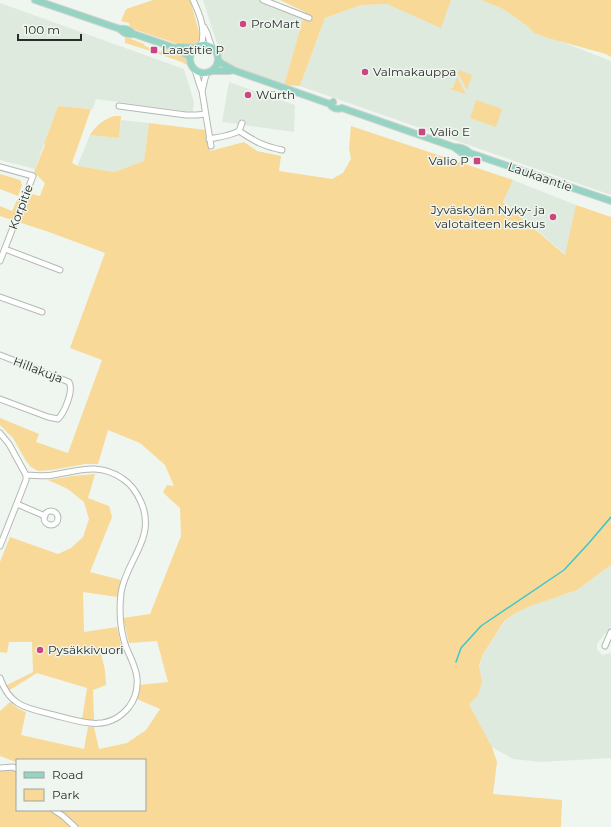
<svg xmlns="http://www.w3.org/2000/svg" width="611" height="827" viewBox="0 0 611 827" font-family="Montserrat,sans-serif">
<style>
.built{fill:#dfeade}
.green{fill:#f8d997;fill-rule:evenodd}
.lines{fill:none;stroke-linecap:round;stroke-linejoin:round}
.stream{stroke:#3cc6d0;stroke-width:1.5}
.minor-casing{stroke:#b3b9b3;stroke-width:7}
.major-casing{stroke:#d0d1d0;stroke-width:8}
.minor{stroke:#fff;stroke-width:5}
.major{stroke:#95d4c3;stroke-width:6}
.poi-dot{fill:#cd4580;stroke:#eff6ef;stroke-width:1.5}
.labels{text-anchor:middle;stroke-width:3;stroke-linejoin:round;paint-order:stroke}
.poi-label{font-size:12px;fill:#2a2c2a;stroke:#eff6ef;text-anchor:start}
.street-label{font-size:12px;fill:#2a2c2a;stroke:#eff6ef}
</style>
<rect width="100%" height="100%" fill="#eff6ef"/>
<path class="built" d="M203 0H272L305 12 284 85 228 65 222 59Z
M451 0H481L503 9 526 25 534 33 548 38 557 40 611 61V195L300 86 325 18 361 5 387 4 441 27Z
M0 3 184 69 194 102 193 112 96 99 93 109 58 106 35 169 0 160Z
M229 82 295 105 294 132 222 122Z
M121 120 149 123 144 161 114 172 78 166V164L90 135 119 138Z
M513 180 576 205 566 255 503 201Z
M611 565V626L597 644V649L602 655 611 653V758L540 762 513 759 492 747 469 704 483 654 510 613 577 590Z"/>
<path class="green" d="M153 0H190L200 35 198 42 194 44 189 45 178 44 130 28 129 23 121 21 126 9Z
M280 0H451L441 28 387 4 361 5 325 18 300 86 284 85 305 12Z
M481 0H611V57L606 54 548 38 534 33 526 25 503 9Z
M126 37 144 44 145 46 155 50 154 52 125 43V39Z
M162 49C173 51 186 52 189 65H187L182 62 156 53 157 51 161 52Z
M459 70 472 75 467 90 458 73Z
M457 77 466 94 450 89V88H453Z
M476 100 502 109 496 127 470 118Z
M58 106 91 109 72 163 78 166 114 172 144 161 149 123 206 130 210 151 244 142 257 151 281 156 279 171 332 179 343 173 351 159 349 148 351 126 513 180 503 202 565 255 576 205 611 217V565L577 590 528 607 515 613 505 620 483 654 479 666 482 682 478 695 469 704 492 747 497 762 493 794 562 800 561 827H0V770L14 767 16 762 0 756V711L10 702C15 707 20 710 26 712L21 735 84 749 88 727H94L99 749 127 743 146 730 160 709 137 699 139 685 168 682 157 641 129 643 123 618 150 614 181 536 180 508 170 499 163 492 167 485 174 486 165 465 140 443 108 430 98 464H85L52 470 38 471 31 467 26 461 13 438 0 425V418L39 434 36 442 68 453 102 360 70 348 105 253 49 232 0 216V206L12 211 17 200 26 203 31 194 40 196 45 183 34 172 45 145 44 144ZM17 760H145V810H17Z
M114 116H121L119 138 90 135C96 125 103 120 114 116Z
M0 174 20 180 22 185 18 196 0 189Z
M95 474 88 498 109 506 112 517 90 572 121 580 118 597 83 592 84 632 117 627 122 649 118 650H100L105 670 106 685 93 690 94 721 82 719 87 688 37 673 8 691 5 686 33 672 32 642H9L7 653 0 652V562L10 537 58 554 71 548 83 537 89 519 84 502 68 489 48 480 72 476Z"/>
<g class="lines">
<path class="stream" d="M456 662 461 648 481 626 564 570 588 544 611 517"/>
<defs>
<path id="minor" d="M193 0C200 15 206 29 201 46
M263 0 309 18
M204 27 207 33 212 48
M195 70 200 86 202 91 211 146
M202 91C204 85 204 79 207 73
M119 106 186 115H197L205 114
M239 131C256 142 263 146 282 150
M209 139C220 137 230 136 239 131L242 123
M0 167 33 176 0 261
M5 249 60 270
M0 297 42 312
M0 355 69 382C74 391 64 413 58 419L48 417 0 399
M0 433 9 444 26 475V480L19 498 0 546
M17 504 45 516
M44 518a7 7 0 1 1 14 0a7 7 0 1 1-14 0Z
M605 646 611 632
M0 678C10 707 27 708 54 715 81 722 108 733 129 707 135 699 138 689 137 678 136 667 130 657 126 647 120 630 119 611 121 593 126 560 157 538 141 502 137 493 131 484 123 479 99 462 78 471 53 475 44 477 35 475 26 475
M0 768 13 767 17 769
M54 810 63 816 75 827"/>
<path id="major" d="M35 0 120 29C124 34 128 35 134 34L175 48 190 57
M120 29C126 28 129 30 134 34
M190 59a14 14 0 1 1 28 0a14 14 0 1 1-28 0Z
M175 48 179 47 196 48
M218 60C222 65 228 66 233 70L330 104 333 102
M212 71H229L233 70
M330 104C332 108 337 110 342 108L454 147 462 153H470L611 201
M454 147C460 147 465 148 470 153"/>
</defs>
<use href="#minor" class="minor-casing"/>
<use href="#major" class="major-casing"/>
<use href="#minor" class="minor"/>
<use href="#major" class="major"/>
</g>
<g class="poi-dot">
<circle cx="243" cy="24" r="4"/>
<rect x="150" y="46" width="8" height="8" rx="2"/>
<circle cx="365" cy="72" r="4"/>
<circle cx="248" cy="95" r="4"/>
<rect x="418" y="128" width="8" height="8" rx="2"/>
<rect x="473" y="157" width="8" height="8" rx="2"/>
<circle cx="553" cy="217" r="4"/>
<circle cx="40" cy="650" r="4"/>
</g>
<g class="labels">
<g class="poi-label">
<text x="251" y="28">ProMart</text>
<text x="162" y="54">Laastitie P</text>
<text x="373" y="76">Valmakauppa</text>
<text x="256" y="99">Würth</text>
<text x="430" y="136">Valio E</text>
<text x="469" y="165" text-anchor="end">Valio P</text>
<text x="545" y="214" text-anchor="end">Jyväskylän Nyky- ja<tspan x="545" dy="14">valotaiteen keskus</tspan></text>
<text x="48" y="654">Pysäkkivuori</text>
</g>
<g class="street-label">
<text transform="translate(540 177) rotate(19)" y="4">Laukaantie</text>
<text transform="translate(21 207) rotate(-69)" y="4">Korpitie</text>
<text transform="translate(38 370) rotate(21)" y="4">Hillakuja</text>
</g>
</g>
<rect x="16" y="759" width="130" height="52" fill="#eff6ef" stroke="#a0a5a0"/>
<rect x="24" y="772" width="20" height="6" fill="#95d4c3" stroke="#a0a5a0"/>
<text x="52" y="779" font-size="12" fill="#2a2c2a">Road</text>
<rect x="24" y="789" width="20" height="12" fill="#f8d997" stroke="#a0a5a0"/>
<text x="52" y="799" font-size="12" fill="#2a2c2a">Park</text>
<path d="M18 34v6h63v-6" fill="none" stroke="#2a2c2a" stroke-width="2"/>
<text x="24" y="34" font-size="12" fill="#2a2c2a" stroke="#eff6ef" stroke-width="3" paint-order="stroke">100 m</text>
</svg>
